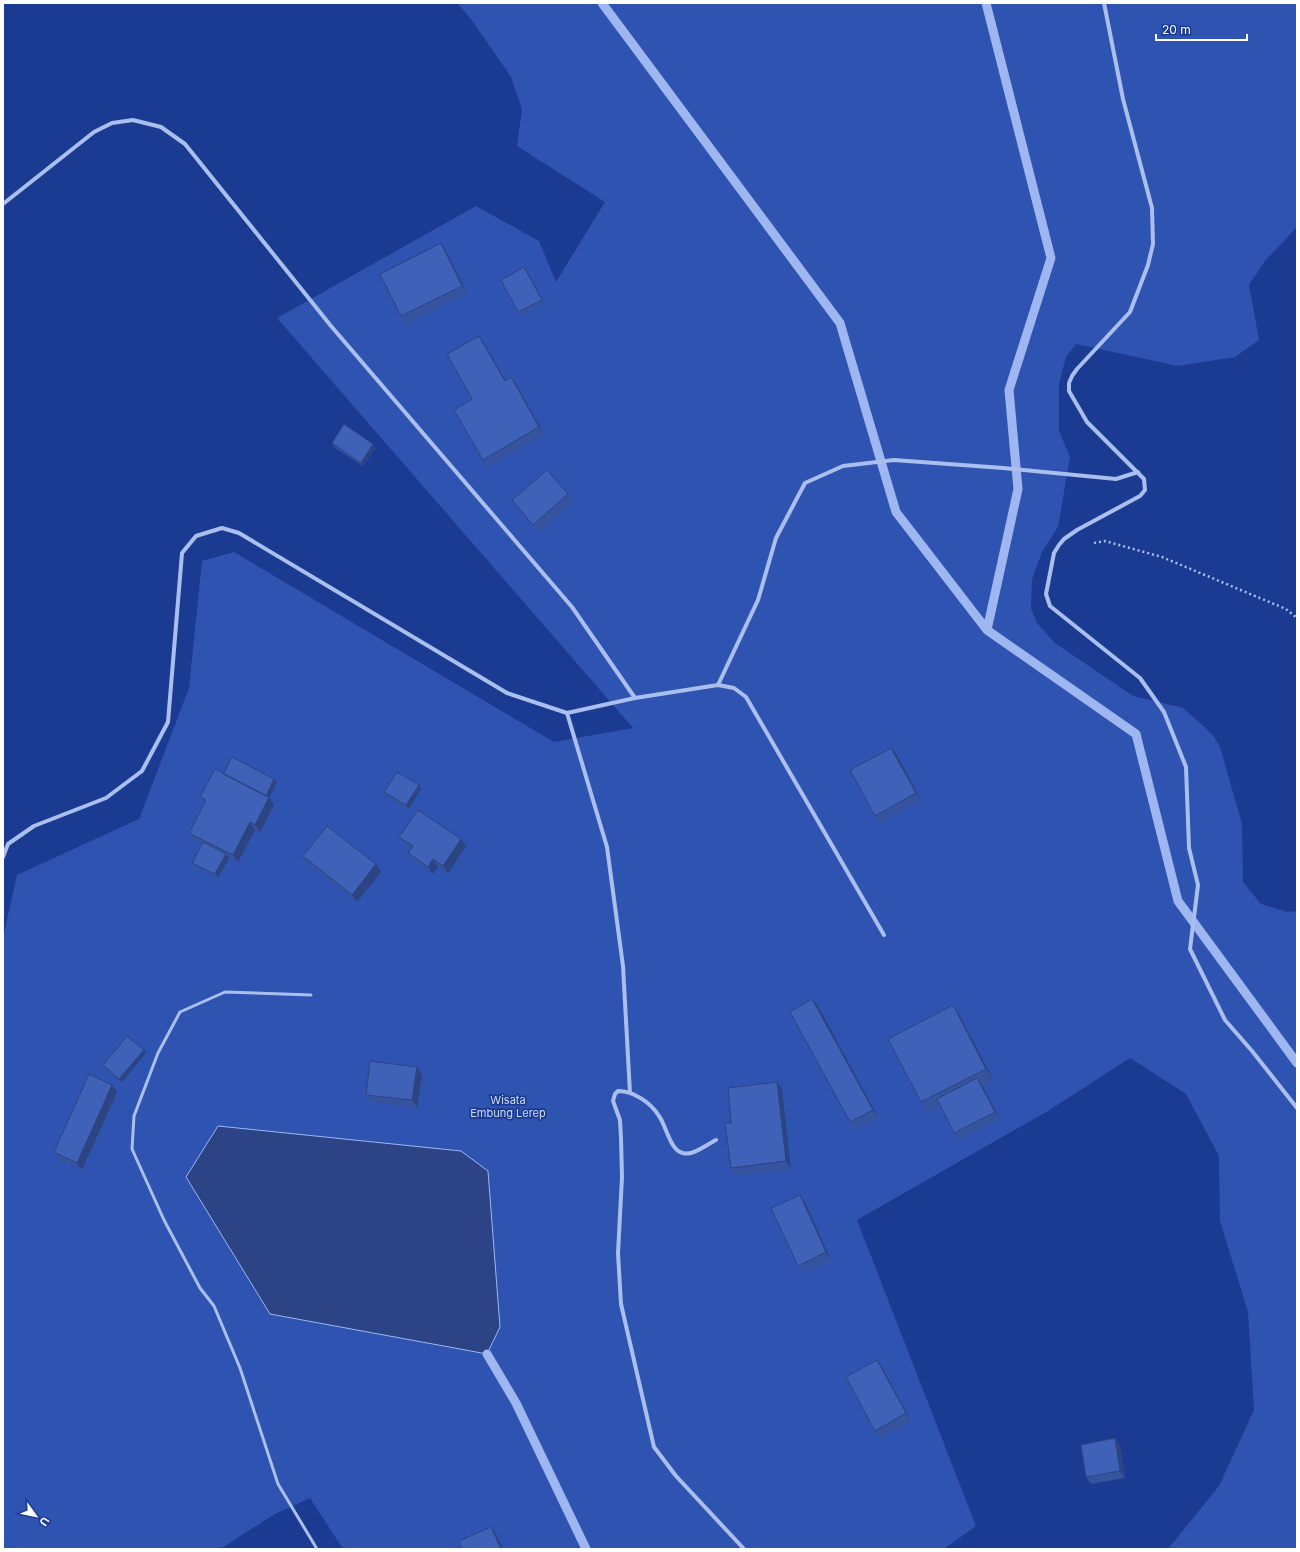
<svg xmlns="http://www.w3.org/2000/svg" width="1300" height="1552" viewBox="0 0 1300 1552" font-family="Inter,sans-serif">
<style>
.green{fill:#2e53b0}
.water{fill:#2c4485;stroke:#9eb7f1}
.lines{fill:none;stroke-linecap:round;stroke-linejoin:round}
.stream{stroke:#9eb7f1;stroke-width:9}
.path{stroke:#abbfef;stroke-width:2.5;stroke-dasharray:2 3;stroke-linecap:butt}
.lane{stroke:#abbfef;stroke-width:3}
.street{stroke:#abbfef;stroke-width:4}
.wall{fill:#36539e}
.shaded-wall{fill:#2c4481}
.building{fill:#3f61b8;stroke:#2c4481}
.labels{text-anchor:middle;stroke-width:3.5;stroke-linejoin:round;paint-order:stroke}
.park-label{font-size:11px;fill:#d2ddfb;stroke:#1b3b92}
</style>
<rect width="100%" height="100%" fill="#1b3b92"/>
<path class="green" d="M457 3H1297V227L1265 261 1249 285 1259 340 1235 357 1178 366 1076 344 1066 357 1059 384V431L1070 457 1058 527 1042 552 1032 579 1031 609 1037 623 1055 643 1133 696 1183 708 1213 735 1220 747 1242 824 1243 882 1261 904 1287 912 1297 911V1549H1168L1219 1486 1254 1410 1248 1312 1220 1221 1219 1156 1186 1094 1130 1058 1048 1111 857 1220 976 1526 944 1549H343L310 1498 275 1514 220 1549H3V938L17 875 139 819 189 688 202 561 234 552 554 742 633 728 277 318 476 206 539 241 556 282 605 202 517 146 522 109 511 77 471 19Z"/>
<path class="water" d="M218 1126 461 1151 488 1171 500 1327 487 1354 270 1314 186 1177Z"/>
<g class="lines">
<path class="stream" d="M602 3 840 323 896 512 987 630
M986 3 1051 258 1009 390 1018 489 987 630 1136 734 1178 901 1297 1063
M487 1354 516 1403 586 1549"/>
<path class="path" d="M1094 543 1105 541 1162 557 1286 609 1297 618"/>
<path class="lane" d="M311 995 225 992 180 1012 158 1053 134 1116 132 1149 164 1220 200 1288 214 1306 240 1368 278 1484 317 1549"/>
<path class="street" d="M1104 3 1123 99 1152 208 1153 244 1148 265 1130 312 1077 369 1072 376 1069 383V391L1087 422 1144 479 1145 490 1140 496 1077 530 1064 539 1059 545 1054 553 1046 594 1050 606 1140 678 1164 712 1186 767 1189 848 1198 885 1190 949 1225 1020 1252 1051 1297 1108
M3 204 94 132 112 123 133 120 161 127 185 144 331 326 572 607 635 698
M718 685 758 600 776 538 805 483 843 466 894 460 1003 468 1116 479 1138 472
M567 713 607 847 623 966 630 1093
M3 857 8 844 34 826 106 798 142 771 168 722 182 553 196 536 222 528 239 533 507 693 567 713 635 698 718 685 734 688 746 697 884 935
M716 1140C708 1144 699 1151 691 1153 670 1158 668 1128 659 1116 651 1103 634 1091 618 1091L615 1094 613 1101 620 1120 621 1138 622 1177 618 1253 621 1304 654 1447 676 1476 744 1549"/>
</g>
<path class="wall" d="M441 243 446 251 467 293 406 324 401 316Z
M527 271 544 303 520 316 518 312Z
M484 343 505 380 516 384 544 434 488 467 483 460Z
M332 443 376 448 363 466 334 447Z
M568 494 573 502 538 532 517 507 512 500Z
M897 755 921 800 880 823 875 816Z
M223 774 277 782 269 798 274 805 260 832 255 830 238 862 229 858 218 878 195 867 192 863 202 844 195 840 189 833 205 803 200 797Z
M419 785 421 789 409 809 387 796 384 792Z
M399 837 466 846 448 873 438 867 433 874 413 860 408 853 411 849 405 844Z
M303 856 381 872 357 902 308 864Z
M818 1006 878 1117 855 1130 850 1122Z
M960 1016 993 1079 982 1085 1000 1119 959 1140 954 1133 940 1107 928 1113 921 1102Z
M144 1050 146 1053 122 1082 105 1068 103 1065Z
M422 1075 417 1108 371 1102 366 1095Z
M777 1082 782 1089 791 1169 736 1176 731 1168V1123Z
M112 1085 117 1092 82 1170 59 1160 54 1152Z
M805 1202 831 1260 803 1273 798 1266Z
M882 1367 911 1421 880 1438 875 1431Z
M1115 1438 1120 1446 1125 1478 1091 1484 1086 1477Z"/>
<path class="shaded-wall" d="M441 243 446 251 467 293 462 286Z
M524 267 527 271 544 303 542 300Z
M479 336 484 343 510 388 505 381Z
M511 377 516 384 544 434 539 427Z
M373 444 376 448 363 466 361 463Z
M891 748 897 755 921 800 916 793Z
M274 779 277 782 269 798 274 805 260 832 255 825 265 798Z
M419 785 421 789 409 809 406 805Z
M250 822 255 830 238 862 233 855Z
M461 839 466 846 448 873 443 866Z
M226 854 229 858 218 878 215 874Z
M433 859 438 867 433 874 428 867Z
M376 864 381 872 357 902 352 895Z
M812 999 818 1006 878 1117 873 1110Z
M953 1005 960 1016 993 1079 986 1069Z
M144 1050 146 1053 122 1082 119 1079Z
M417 1067 422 1075 417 1108 412 1100Z
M977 1078 982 1085 1000 1119 995 1112Z
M777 1082 782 1089 791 1169 786 1161Z
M112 1085 117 1092 82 1170 77 1163Z
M800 1195 805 1202 831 1260 826 1252Z
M877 1360 882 1367 911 1421 906 1413Z
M1115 1438 1120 1446 1125 1478 1120 1471Z
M491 1527 496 1534 503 1549H501Z"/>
<path class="building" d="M441 243 462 286 401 316 380 274Z
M524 267 542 300 518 312 501 280Z
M479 336 505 381 511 377 539 427 483 460 454 410 472 399 447 354Z
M344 424 373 444 361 463 332 443Z
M547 470 568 494 533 525 512 500Z
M891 748 916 793 875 816 850 770Z
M232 757 274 779 266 796 223 774Z
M215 769 269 797 255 825 250 822 233 855 189 833 206 800 200 797Z
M397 772 419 785 406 805 384 792Z
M418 810 461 839 443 866 433 859 428 867 408 853 413 846 399 837Z
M327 826 376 864 352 895 303 856Z
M203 842 226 854 215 874 192 863Z
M812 999 873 1110 850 1122 790 1012Z
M953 1005 986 1069 921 1102 888 1039Z
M127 1036 144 1050 119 1079 103 1065Z
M370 1061 417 1067 412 1100 366 1095Z
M89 1074 112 1085 77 1163 54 1152Z
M977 1078 995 1112 954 1133 937 1099Z
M777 1082 786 1161 731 1168 725 1123H731L728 1088Z
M800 1195 826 1252 798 1266 771 1208Z
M877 1360 906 1413 875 1431 846 1377Z
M1115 1438 1120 1471 1086 1477 1081 1445Z
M491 1527 501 1549H462L459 1541Z"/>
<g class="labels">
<g class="park-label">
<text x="508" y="1104">Wisata<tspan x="508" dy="13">Embung Lerep</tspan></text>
</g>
</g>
<rect width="1300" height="1552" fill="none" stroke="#ffffff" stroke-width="8"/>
<g transform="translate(36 1516) rotate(123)" stroke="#1b3b92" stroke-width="3" paint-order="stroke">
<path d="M0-3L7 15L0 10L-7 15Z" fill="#ffffff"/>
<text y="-6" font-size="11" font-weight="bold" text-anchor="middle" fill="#ffffff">U</text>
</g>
<path d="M1156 34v6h91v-6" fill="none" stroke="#ffffff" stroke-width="2"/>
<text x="1162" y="34" font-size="12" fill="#ffffff" stroke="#1b3b92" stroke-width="3" paint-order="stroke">20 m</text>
</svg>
